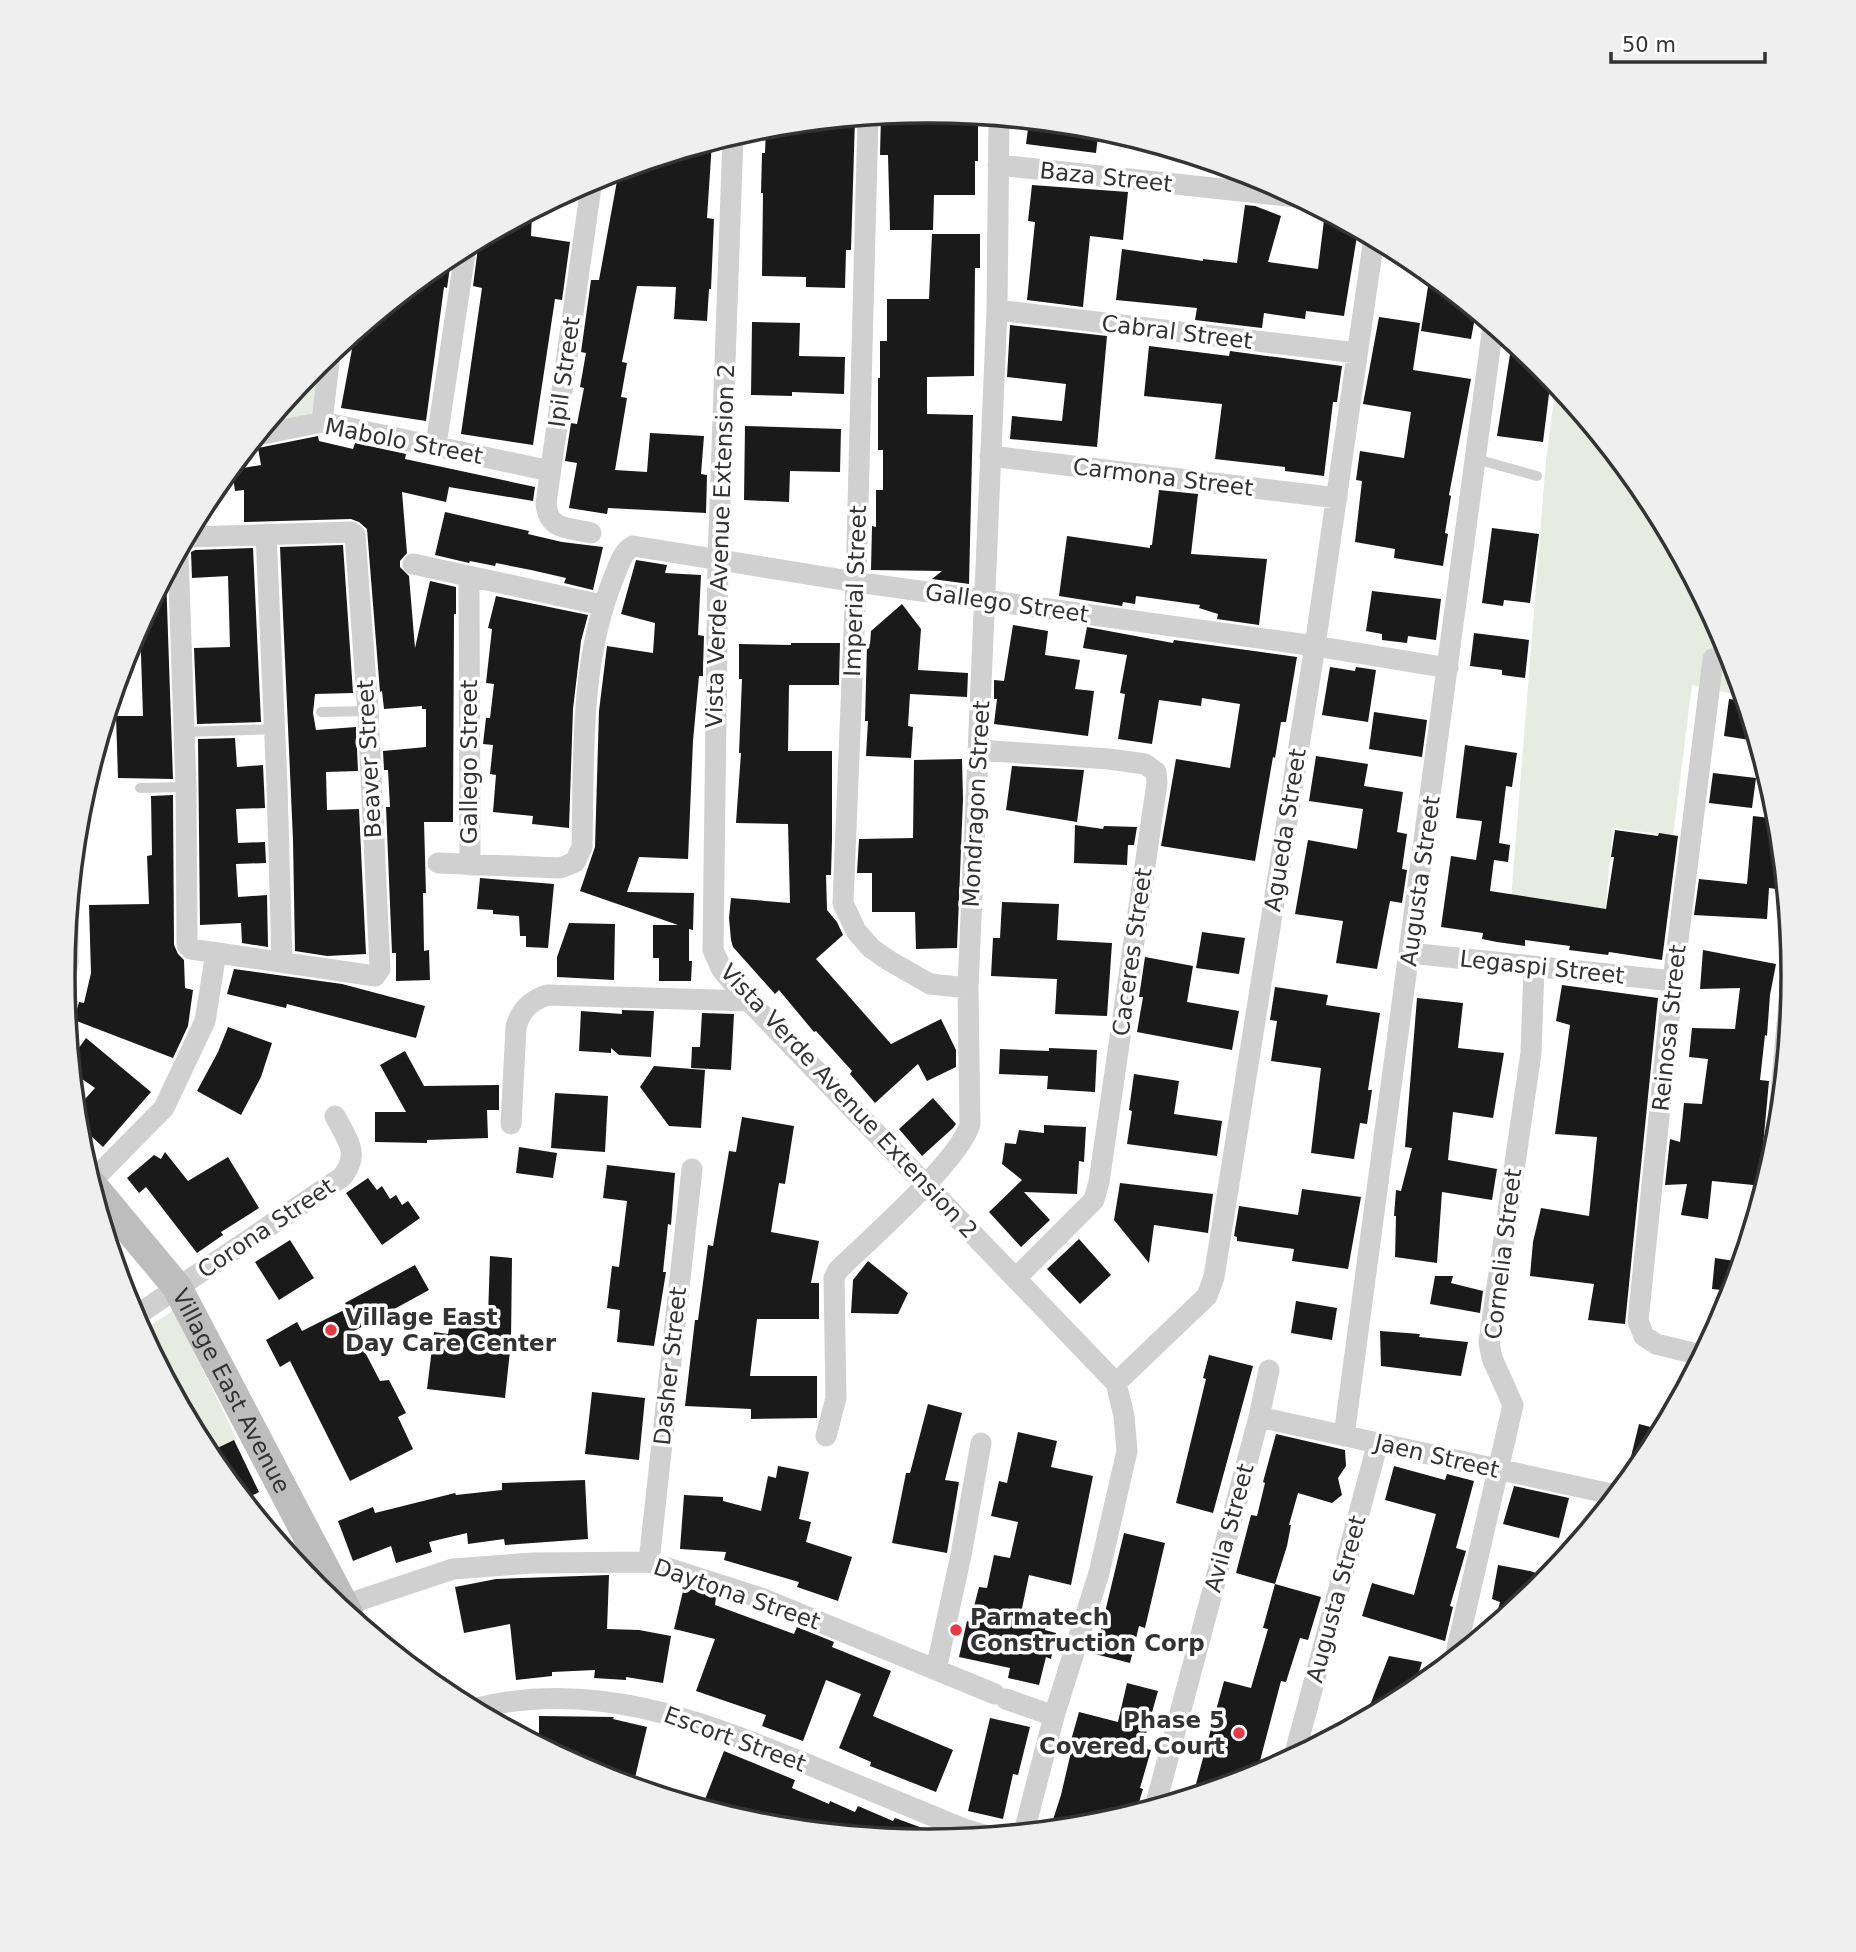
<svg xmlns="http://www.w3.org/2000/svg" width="1856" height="1952" viewBox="0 0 1856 1952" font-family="'DejaVu Sans',sans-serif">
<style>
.green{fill:#e6ecdf}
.building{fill:#1a1a1a}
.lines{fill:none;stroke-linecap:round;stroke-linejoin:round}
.lane{stroke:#d0d0d0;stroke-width:10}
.street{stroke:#d0d0d0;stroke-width:21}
.secondary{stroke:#bdbdbd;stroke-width:30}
.poi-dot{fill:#e63946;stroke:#fff;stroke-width:2.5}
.labels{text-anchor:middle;stroke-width:7;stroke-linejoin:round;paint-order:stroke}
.street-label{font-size:23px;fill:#333;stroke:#fff}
.poi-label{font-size:23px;font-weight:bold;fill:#333;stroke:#fff;text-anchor:start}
.rim{fill:none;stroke:#333;stroke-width:3.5}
</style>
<rect width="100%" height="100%" fill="#fff"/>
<path class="green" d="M325 357 319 417 269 422 317 364Z
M1556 385 1647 496 1727 645 1743 696 1692 685 1673 836 1613 828 1605 913 1511 900 1546 460Z
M174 1310 237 1440 208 1455 142 1331Z"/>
<path class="building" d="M928 111 978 116V161H975V195H934L933 230H890L888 155H880L881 116Z
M855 118 851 250H846L845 288 806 287V277L762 276 763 193H761L762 153H765L766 127Z
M1029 121 1099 128 1096 153 1026 144Z
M712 142 707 218 714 219 711 289H709L707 321 674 319 676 287 637 286 622 362 627 363 621 397 627 398 615 470 647 472 650 433 704 436 701 474 707 475 706 513 608 508 607 514 569 508 577 463 565 461 571 423 577 424 584 388 580 387 586 353 581 352 591 280H599L619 170Z
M1032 185 1128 192 1123 240 1090 236 1083 307 1027 300 1035 222 1028 221Z
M1245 205 1255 206 1281 216 1268 262 1318 269 1325 212 1358 230 1344 316 1306 311 1305 319 1264 313 1262 328 1195 320 1197 308 1116 300 1122 249 1203 261V259L1237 263Z
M532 212 531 236 570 242 562 300 555 299 533 445 461 434 482 288 473 286 479 240Z
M932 234H980V268H975L974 376 927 377V414L973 415 969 584 932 579 942 571 871 570 872 526 876 527V490H883V450H878V378H880V341H887V299H929Z
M437 266 450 267 447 288 444 287 426 421 341 408 355 333Z
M1430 274 1476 312 1471 339 1421 331Z
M1379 317 1420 323 1413 370 1471 379 1449 495 1451 496 1445 533 1448 534 1443 566 1394 558 1395 549 1355 542 1362 481 1356 480 1360 451 1404 458 1411 412 1363 404Z
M752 322 800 323 799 356 845 357 844 394 792 392V396L751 395Z
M1010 325 1107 336 1097 447 1010 439 1012 416 1062 421 1066 384 1007 377Z
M1512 342 1540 365 1551 378 1543 442 1497 436Z
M1149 346 1229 356 1230 351 1342 366 1337 402H1333L1324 476 1285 471V467L1215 459 1222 404 1144 396Z
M745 426 841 429 840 472 790 471 789 502 744 500Z
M318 436 319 441 353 449 355 443 406 454 405 459 535 487 533 501 449 487 446 502 402 492 407 553 400 561V567L409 576 415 648 430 581 456 587V614H454L453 822H424L426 893H423L424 951 429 950 430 980 396 981V953H392L386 807H390L388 770H384L383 751 426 747V709H422V706L384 709 382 691 380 692 367 529 359 522 351 519 244 522V490L235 491 232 470 261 465 258 448Z
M1159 490 1198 494 1191 554 1267 559 1259 625 1217 619 1218 614 1199 608 1200 605 1136 596 1135 604 1123 602 1122 606 1059 596 1067 536 1150 548V545H1152Z
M445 512 529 531 528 534 562 542 603 547 593 590 564 583 566 578 531 570 496 563 495 566 470 561 469 563 435 555Z
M1492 528 1539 534 1530 603 1504 600 1503 606 1482 603Z
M343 545 353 693 315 694 313 713 316 730 356 727 358 771 326 772 327 810 359 809 366 954 327 956 295 951 293 840 280 547Z
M253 548 261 722 197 724 194 648 230 647 228 576 192 578 191 552 195 550Z
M636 560 667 565 665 573 701 575 698 635 704 636 703 670V676H699L693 741 688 859 639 857 627 892 694 893 693 930 689 929V961H692L691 981H659V958H653V925H678L580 891 595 847 599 711 607 646 653 653 655 623 621 614Z
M166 576 173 779 118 778 116 716H143L140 624Z
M1372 591 1441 599 1436 640 1408 636 1407 643 1382 640V634L1366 631Z
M496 596 588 615 581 641 573 709 569 828 532 824 533 816 493 812 496 775 490 774 493 745 483 744 486 718H490L494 684 486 683 492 629 488 628Z
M902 604 921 629 918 670 968 673 967 697 910 694 908 726 913 727 911 758 866 756 868 721H865L867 644H870L871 631Z
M1013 625 1048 631 1045 655 1080 660 1075 689 1094 691 1088 736 994 724 997 699H994V680L1004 681Z
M1087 627 1173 643 1174 640 1297 657 1286 722H1281L1275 758 1273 757 1255 861 1161 846 1176 759 1230 768 1240 704 1202 698 1201 706 1159 700 1152 744 1118 739 1125 694 1120 693 1127 655 1083 648Z
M1474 633 1529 640 1525 678 1502 675V670L1470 666Z
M791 643H840L839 685H789L788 751H832V839L831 875H826L827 910 837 922 843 935 816 959 891 1044 941 1019 956 1050V1067L927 1081 918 1064 875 1103 850 1074 852 1071 816 1031 814 1032 779 990 775 994 733 947 731 940 729 918 731 898 790 903 788 824 736 823 741 753H739L742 679H739V644L791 645Z
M1330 667 1355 671 1356 667 1376 670 1368 722 1322 715Z
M1729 699 1744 701 1756 741 1724 736Z
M1374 712 1427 720 1422 757 1369 749Z
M235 738 237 767 263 765 265 808 236 809 238 843 265 842 266 863 236 864 238 897 267 895 268 947 242 943 241 923 200 925 198 739Z
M1465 745 1517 753 1512 787 1506 786 1499 843 1510 845 1508 862 1494 860 1490 891 1606 909 1614 857H1611L1615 830 1658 836 1659 833 1678 836 1662 960 1609 952 1608 955 1569 950 1570 946 1525 940V946L1497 942 1482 939 1483 933 1441 927 1451 856 1476 860 1482 821 1456 818Z
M1316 756 1368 764 1364 786 1403 792 1397 832 1407 834 1402 869 1407 870 1402 903 1390 901 1377 969 1336 963 1343 921 1295 914 1308 840 1357 849 1363 809 1309 801Z
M962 759 963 799 957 948 916 949 915 912H872V873H857L859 839 913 838 914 760Z
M1012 766 1084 770 1077 822 1006 810Z
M1713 773 1756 778 1752 808 1709 803Z
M173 795 174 945 178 954 184 960 185 988 193 990 188 1026 173 1058 74 1020 79 1002 84 1003 91 973 89 905 149 904 147 856 152 855 151 796Z
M1753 816 1778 819 1785 890 1769 888 1767 919 1694 915 1699 879 1747 884Z
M1075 825 1103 829 1104 826 1137 827 1134 845H1128L1127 865 1074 863Z
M480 878 554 884 548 948 526 947V936H520L519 916 493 914V910L477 909Z
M1002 902 1059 904 1057 940 1112 943 1107 1016 1055 1014 1057 979 991 976 993 938H1000Z
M569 923 615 924 614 980 557 977V957Z
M1202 932 1245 938 1239 974 1196 968Z
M1703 950 1776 964 1770 995 1767 1036 1765 1035 1760 1080 1769 1081 1763 1146V1151L1768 1157 1764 1184V1186L1712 1181 1708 1219 1681 1215 1687 1184 1665 1185 1670 1139 1680 1142 1684 1103 1702 1104 1708 1059 1689 1057 1692 1028 1735 1029 1740 988 1700 989Z
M1145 957 1193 966 1187 1002 1239 1011 1232 1050 1137 1032 1143 997H1139Z
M234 969 342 984 425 1006 416 1038 287 1004 286 1008 227 994Z
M1562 985 1658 998 1625 1324 1588 1320 1594 1284 1530 1276 1533 1242 1541 1208 1589 1216 1597 1137 1555 1134 1570 1025 1556 1021Z
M1275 987 1328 995 1326 1005 1380 1013 1368 1090H1372L1367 1124 1360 1123 1354 1159 1311 1153 1321 1068 1271 1061 1277 1021 1270 1020Z
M1417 998 1463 1003 1458 1048 1504 1053 1493 1118 1453 1112 1448 1160 1497 1169 1492 1200 1442 1192 1437 1263 1395 1257 1396 1216H1394L1396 1190 1401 1191 1412 1148 1405 1147Z
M622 1010 654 1011 651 1057 619 1055 611 1048V1053L579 1051 581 1011 622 1014Z
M702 1013 734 1014 731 1070 691 1068 692 1047H700Z
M228 1027 272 1043 261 1077 241 1115 197 1091 218 1052Z
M86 1038 151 1092 103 1147 78 1124 76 1109 95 1088 72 1072 71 1059Z
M1049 1048 1097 1050 1095 1092 1047 1089 1048 1076 999 1074 1000 1049 1049 1051Z
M405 1051 424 1086 499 1085V1110H487L488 1138 427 1140V1143L375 1142V1112H406L380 1065Z
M654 1066 705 1070 701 1128 669 1126 640 1087Z
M1134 1074 1179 1081 1174 1114 1222 1121 1217 1156 1127 1144 1132 1111 1129 1110Z
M555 1093 608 1096 605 1152 551 1148Z
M933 1098 956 1124 953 1128 922 1156 899 1129Z
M742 1117 794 1126 785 1184 779 1183 771 1232 819 1241 811 1283H819V1319H757L750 1376H817V1418L751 1419V1409L685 1406 695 1320H698L708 1245 713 1246 729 1151 736 1152Z
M1044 1125 1086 1127 1084 1162 1079 1161 1077 1194 1024 1192 1050 1220 1021 1247 989 1212 1022 1180 1002 1164 1005 1143 1016 1144 1019 1130 1044 1133Z
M519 1147 557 1153 553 1178 516 1173Z
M165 1152 188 1181 228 1157 259 1208 221 1232 223 1235 197 1253 146 1187 139 1193 127 1178 154 1155 161 1159Z
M607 1165 675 1173 671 1225 668 1224 663 1272H666L654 1346 617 1342 620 1310 607 1308 612 1266 619 1267 627 1201 603 1198Z
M368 1178 377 1190 382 1186 390 1199 396 1195 402 1205 408 1201 420 1218 382 1245 346 1193Z
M1120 1183 1213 1194 1208 1233 1154 1225 1149 1263 1114 1220Z
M1302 1189 1361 1197 1348 1269 1292 1261 1294 1249 1237 1241V1237L1234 1236 1239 1206 1298 1215Z
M1079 1239 1111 1275 1080 1304 1047 1269Z
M290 1240 314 1278 279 1300 255 1262Z
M490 1256 512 1258 511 1341 505 1398 427 1389 434 1332 448 1334 452 1312 488 1317Z
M1715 1258 1741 1262 1732 1291 1712 1289Z
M868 1261 908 1293 898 1314 851 1313 853 1280Z
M415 1265 429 1290 354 1331 380 1381 389 1380 406 1413 398 1417 413 1449 350 1481 290 1361 280 1367 266 1340 297 1322 302 1331 348 1308 345 1303Z
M1435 1276H1453L1451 1283 1483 1291 1480 1313 1430 1304Z
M1296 1301 1337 1308 1332 1340 1291 1333Z
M1380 1331 1420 1334 1419 1337 1468 1342 1461 1376 1381 1366Z
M1209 1355 1253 1366 1213 1513 1176 1503 1206 1379 1203 1378Z
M592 1392 645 1398 639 1460 585 1454Z
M928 1404 962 1413 945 1480 959 1482 947 1553 892 1543 906 1473H910Z
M1639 1424 1662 1430 1647 1457 1624 1485Z
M1018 1432 1057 1441 1051 1467 1093 1476 1071 1585 1029 1575 1021 1613 1047 1619 1045 1630 1056 1633 1051 1659 1046 1657 1039 1685 1008 1678 1010 1668 959 1657 967 1621 970 1622 979 1587 987 1588 994 1555 1010 1558 1018 1522 991 1516 999 1481 1007 1483Z
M1276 1434 1345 1450 1346 1466 1338 1478 1342 1495 1332 1503 1298 1493 1289 1525H1291L1287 1546 1275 1584 1236 1573 1251 1515 1257 1516 1265 1483 1263 1482Z
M234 1440 259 1492 244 1500 207 1453Z
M778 1466 809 1472 799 1519 811 1522 806 1542 852 1557 838 1601 797 1587 799 1582 724 1560 726 1552 680 1549 684 1495 723 1497V1501L761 1511 768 1476 776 1478Z
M1394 1466 1445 1480 1447 1474 1474 1481 1456 1548 1466 1551 1450 1606 1453 1607 1445 1641 1362 1616 1372 1583 1414 1595 1436 1514 1385 1500Z
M585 1480 588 1539 505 1545 504 1539 468 1544 467 1533 429 1542 432 1552 396 1563 391 1546 353 1561 338 1521 373 1507 375 1513 455 1493 456 1495 502 1490V1483Z
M1514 1486 1569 1498 1559 1538 1503 1524Z
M1124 1533 1165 1543 1145 1628 1139 1626 1130 1663 1095 1654Z
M1498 1565 1530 1571 1548 1577 1539 1588 1494 1625 1500 1602 1492 1599Z
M609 1575 607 1629 639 1630 671 1636 663 1683 626 1677V1680L594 1678 595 1670 552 1672V1676L516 1680 510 1624 464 1633 455 1587 496 1579Z
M1275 1584 1321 1597 1308 1640 1300 1638 1286 1682 1281 1681 1256 1776 1193 1795 1224 1681 1251 1688 1268 1629 1263 1628Z
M684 1587 716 1597 715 1605 794 1634 797 1627 834 1642 832 1647 891 1671 873 1716 953 1750 936 1792 870 1766 871 1762 839 1748 861 1694 826 1680 803 1741 762 1726 766 1715 696 1691 715 1639 674 1629Z
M1389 1656 1422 1662 1413 1691 1365 1718Z
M1127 1683 1158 1691 1142 1748 1151 1750 1140 1788 1143 1789 1136 1812 1096 1824 1050 1829 1061 1795 1071 1752 1068 1751 1079 1712 1118 1722Z
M539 1716 614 1717 613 1719 647 1727 633 1786 597 1775 539 1744Z
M990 1718 1030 1727 1018 1775 1013 1774 1003 1819 968 1811Z
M724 1751 795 1780 792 1788 829 1804 830 1801 855 1812 858 1806 893 1821 895 1818 947 1837V1839L928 1841 759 1824 702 1807Z"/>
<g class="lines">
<path class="lane" d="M1476 459 1537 476
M321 712 368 711
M184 732 275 729
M140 788 186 787"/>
<path class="street" d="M868 117 856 582 843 903 856 931 871 948 888 960 930 984 968 988
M733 136 718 561 713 950 722 970 749 1001 1116 1383 1124 1416 1127 1451 1099 1573 1054 1716 1024 1832
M998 165 1297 197
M997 310 1357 353
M322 422 330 353
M258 435 322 422 550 471
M436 445 466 247
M990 456 1337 498
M591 533C568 527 548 531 546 503L592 180
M266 534 277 785 282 961
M178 553 186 787 187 945 191 949 375 976 380 969 368 711 355 535 351 532 189 537 185 541
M413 564 602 605
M469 576 470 865
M978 750 1109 759 1145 764 1156 772 1157 783 1099 1182 1094 1200 1016 1278
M438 863 560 868 575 862 582 847C584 757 579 662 614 577 619 565 622 552 633 546L856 582 1315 646 1448 668
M1410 953 1673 981
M64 986 68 962V923
M511 1124 516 1027C521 1010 530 1001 547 995L749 1001
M1776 1147 1792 969
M91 1182 164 1108 205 1021 216 953
M134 1317 342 1177C361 1154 347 1139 335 1116
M1701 1355 1656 1344 1644 1336 1638 1321 1673 981 1713 659
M1116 1383 1207 1296 1214 1277 1315 646 1374 238
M1259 1417 1616 1495
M826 1436 836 1398 834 1278 838 1270C868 1241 961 1159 970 1124L968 988 997 310 999 118
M1344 1436 1493 326
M649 1562 692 1169
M345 1605 453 1569 532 1563 649 1562 761 1598 995 1694
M1455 1657 1513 1405 1492 1358 1489 1342 1531 1053 1534 967
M936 1670 961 1555 981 1443
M1006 1699 1054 1716
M473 1709C592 1678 698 1720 807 1764 859 1786 911 1807 964 1829L985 1835
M1294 1757 1378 1442
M1155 1807 1259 1417 1269 1370"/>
<path class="secondary" id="s1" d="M92 1185 177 1287 348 1613"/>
</g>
<g class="poi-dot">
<circle cx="331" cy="1330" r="7"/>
<circle cx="956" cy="1630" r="7"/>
<circle cx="1239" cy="1733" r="7"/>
</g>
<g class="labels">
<g class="street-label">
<text transform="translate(1106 177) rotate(6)" y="8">Baza Street</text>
<text transform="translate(1177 332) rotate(7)" y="8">Cabral Street</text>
<text transform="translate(564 372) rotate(-82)" y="8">Ipil Street</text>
<text transform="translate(404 441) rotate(11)" y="8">Mabolo Street</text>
<text transform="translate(1163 477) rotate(7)" y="8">Carmona Street</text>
<text transform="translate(720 546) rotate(-88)" y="8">Vista Verde Avenue Extension 2</text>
<text transform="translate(855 591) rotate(-88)" y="8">Imperial Street</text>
<text transform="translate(1007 603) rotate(8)" y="8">Gallego Street</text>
<text transform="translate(369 759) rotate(-93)" y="8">Beaver Street</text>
<text transform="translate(469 762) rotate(-90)" y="8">Gallego Street</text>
<text transform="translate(976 804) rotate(-87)" y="8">Mondragon Street</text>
<text transform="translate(1285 830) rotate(-81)" y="8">Agueda Street</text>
<text transform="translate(1420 881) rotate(-82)" y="8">Augusta Street</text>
<text transform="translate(1132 952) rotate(-82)" y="8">Caceres Street</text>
<text transform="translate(1542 967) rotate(6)" y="8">Legaspi Street</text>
<text transform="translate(1669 1028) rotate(-84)" y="8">Reinosa Street</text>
<text transform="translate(849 1101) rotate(47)" y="8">Vista Verde Avenue Extension 2</text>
<text transform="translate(266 1228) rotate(-34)" y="8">Corona Street</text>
<text transform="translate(1503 1254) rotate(-83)" y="8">Cornelia Street</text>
<text transform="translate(670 1366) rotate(-84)" y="8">Dasher Street</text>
<text dy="8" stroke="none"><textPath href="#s1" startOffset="250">Village East Avenue</textPath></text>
<text transform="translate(1437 1456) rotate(13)" y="8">Jaen Street</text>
<text transform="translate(1229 1528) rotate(-75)" y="8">Avila Street</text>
<text transform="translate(737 1594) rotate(19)" y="8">Daytona Street</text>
<text transform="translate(1336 1599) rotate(-75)" y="8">Augusta Street</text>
<text transform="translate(735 1739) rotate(20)" y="8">Escort Street</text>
</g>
<g class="poi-label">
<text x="345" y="1325">Village East<tspan x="345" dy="26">Day Care Center</tspan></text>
<text x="970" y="1625">Parmatech<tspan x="970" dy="26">Construction Corp</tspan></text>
<text x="1225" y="1728" text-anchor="end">Phase 5<tspan x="1225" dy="26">Covered Court</tspan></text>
</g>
</g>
<path d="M0 0H1856V1952H0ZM75 976a853 853 0 1 1 1706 0a853 853 0 1 1-1706 0Z" fill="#efefef" fill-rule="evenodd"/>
<path class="rim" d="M75 976a853 853 0 1 1 1706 0a853 853 0 1 1-1706 0Z"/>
<path d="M1611 52v10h154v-10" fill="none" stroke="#333333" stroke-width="3.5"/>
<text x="1622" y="52" font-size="21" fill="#333333" stroke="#ffffff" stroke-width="5" paint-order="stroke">50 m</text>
</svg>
